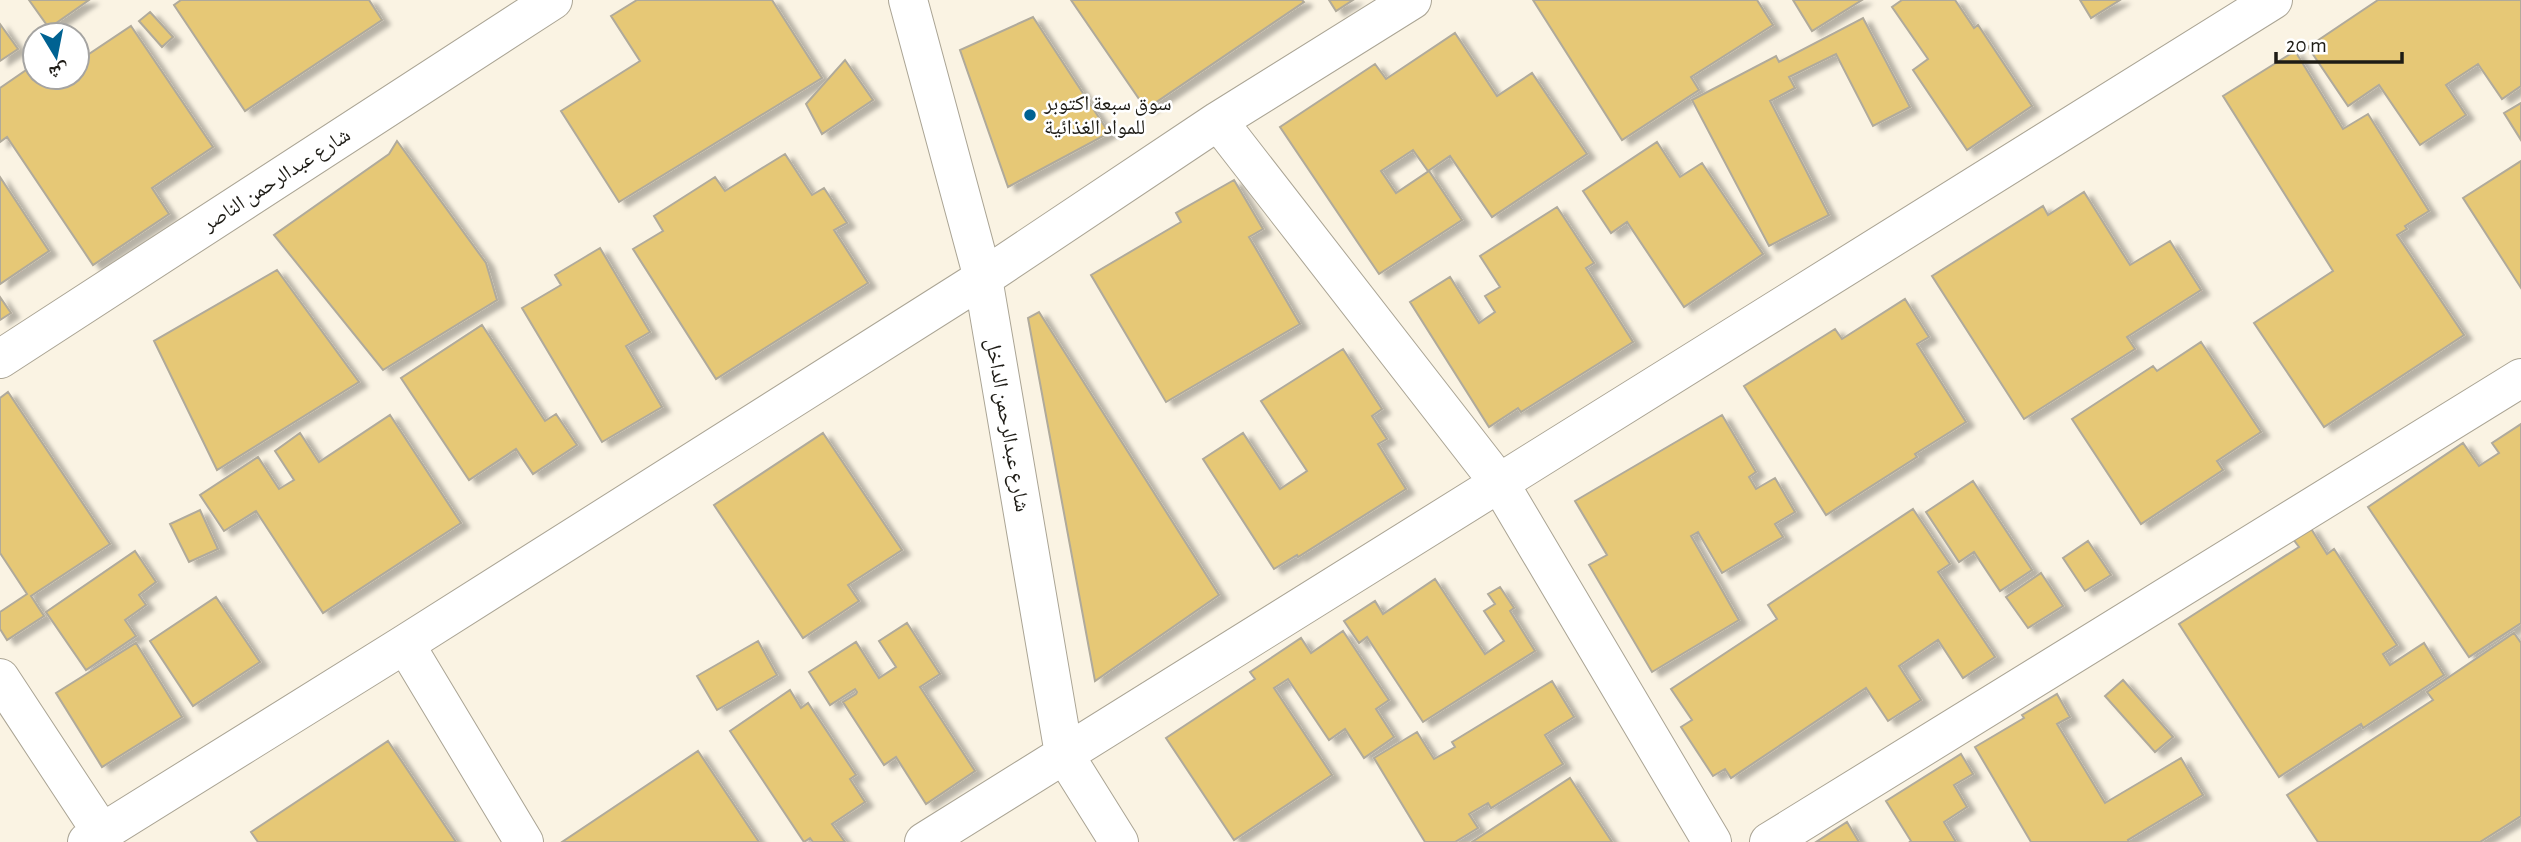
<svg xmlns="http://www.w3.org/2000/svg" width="2521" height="842" viewBox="0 0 2521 842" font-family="'Alegreya Sans','Noto Naskh Arabic',sans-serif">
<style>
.building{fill:#e6c876;stroke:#b0aa9b;stroke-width:2;filter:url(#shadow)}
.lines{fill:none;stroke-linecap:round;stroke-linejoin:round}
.minor-casing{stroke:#aaa494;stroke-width:40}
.minor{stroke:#fff;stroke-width:38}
.poi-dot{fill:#006292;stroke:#fff;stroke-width:2.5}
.labels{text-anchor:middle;stroke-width:5;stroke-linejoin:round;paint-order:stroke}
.poi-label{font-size:21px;fill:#1e1c16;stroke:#fff;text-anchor:start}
.street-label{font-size:21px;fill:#1e1c16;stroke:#fff}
</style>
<defs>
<filter id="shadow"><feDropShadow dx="8" dy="4.5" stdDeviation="2" flood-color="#0004"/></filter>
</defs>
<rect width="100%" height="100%" fill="#faf3e3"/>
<path class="building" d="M29 0H89L49 28Z
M181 0H369L382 20 245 111 174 5Z
M637 0H772L822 78 619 202 561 111 640 61 611 16Z
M1071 0H1302L1304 2 1146 109Z
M1329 0H1353L1336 11Z
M1533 0H1757L1773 25 1691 77 1699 90 1622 140Z
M1793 0H1862L1812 31Z
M1902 0H1955L1974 28 1978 25 2032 106 1967 150 1913 70 1928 59 1892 7Z
M2080 0H2120L2091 18Z
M2378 0H2521V86L2502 99 2478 64 2446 85 2466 115 2420 145 2379 85 2348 106 2308 47Z
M150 12 173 37 162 47 139 21Z
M1033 17 1109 133 1008 187 960 50Z
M1863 18 1910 107 1873 126 1836 54 1789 77 1795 88 1770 101 1829 215 1769 246 1692 100 1776 56 1779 62Z
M0 24 18 49 0 61Z
M131 26 213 147 152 188 169 214 93 265 7 137 0 142V88L35 64V77H77V62Z
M1455 33 1497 96 1532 73 1587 154 1492 217 1450 156 1428 171 1413 150 1381 171 1396 193 1429 171 1462 220 1379 274 1280 127 1375 64 1386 79Z
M2295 51 2343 129 2368 114 2429 211 2405 226 2407 229 2397 235 2464 335 2324 427 2254 323 2333 271 2223 96Z
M845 60 873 100 822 134 806 104Z
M2521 103V140L2504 113Z
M397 141 486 263 497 300 383 370 274 235 389 154Z
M1657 142 1680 177 1702 163 1763 254 1684 307 1627 222 1611 233 1583 191Z
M785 154 812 195 824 188 847 223 834 230 868 283 716 379 633 249 663 231 654 216 715 177 725 191Z
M2521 161V288L2463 198Z
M0 177 49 251 0 284Z
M1234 180 1263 229 1249 237 1300 324 1166 402 1091 275 1181 222 1176 213Z
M2084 192 2130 265 2170 241 2201 290 2127 337 2135 349 2024 419 1932 276 2043 206 2048 215Z
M1557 207 1594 263 1586 268 1633 342 1521 412 1518 408 1489 427 1410 302 1450 277 1479 323 1495 312 1485 296 1500 287 1480 256Z
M600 248 650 332 626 346 662 407 602 442 522 308 561 285 555 275Z
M277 270 359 382 217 470 154 341Z
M0 297 11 313 0 320Z
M1905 299 1929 337 1917 344 1966 422 1915 454 1917 457 1826 515 1744 386 1835 329 1842 339Z
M1039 312 1219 595 1095 681 1028 318Z
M482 325 545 421 556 414 577 445 533 474 516 449 469 480 401 378Z
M2201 342 2261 432 2217 461 2223 470 2141 524 2072 419 2153 366 2157 371Z
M1343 349 1382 409 1372 416 1387 439 1378 444 1406 489 1298 557 1297 555 1274 569 1203 459 1243 433 1280 489 1307 471 1261 401Z
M8 392 110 544 31 596 44 616 7 640 0 629V612L27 594 0 553V398Z
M390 415 461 523 323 613 256 511 224 531 200 495 258 457 279 489 294 480 275 451 300 433 319 462Z
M1722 415 1756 472 1749 477 1756 489 1775 478 1795 512 1775 524 1783 537 1722 573 1698 532 1691 536 1739 620 1652 672 1589 565 1607 555 1575 501Z
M2521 424V623L2469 657 2368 507 2463 443 2479 466 2499 453 2492 443Z
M823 433 902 550 848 585 859 601 803 638 714 505Z
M1973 481 2032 570 2000 591 1974 552 1959 562 1926 512Z
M1913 509 1950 564 1938 572 1995 657 1963 678 1938 640 1899 666 1921 700 1888 721 1866 688 1731 778 1725 769 1713 776 1681 727 1692 720 1671 689 1777 619 1768 605Z
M200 510 218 549 189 562 170 524Z
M2310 527 2327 554 2334 549 2397 645 2383 654 2390 665 2424 643 2444 675 2363 728 2361 724 2279 777 2179 624 2299 547 2293 539Z
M2088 541 2111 575 2085 591 2063 558Z
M135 551 156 582 139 595 146 605 125 620 136 636 86 670 46 612Z
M2041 573 2063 606 2028 628 2006 597Z
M1435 579 1485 654 1504 641 1484 611 1495 604 1488 594 1500 587 1514 608 1510 611 1535 651 1423 722 1367 637 1359 643 1344 621 1375 601 1383 614Z
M216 597 260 662 193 706 150 641Z
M907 623 940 674 920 687 975 771 926 804 896 757 884 765 843 702 856 694 857 692 855 689 830 705 809 672 856 642 879 678 896 667 879 641Z
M1343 631 1389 700 1376 709 1394 737 1364 758 1345 729 1329 740 1288 679 1274 688 1332 775 1234 840 1166 738 1255 679 1250 672 1301 638 1311 653Z
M2514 633 2521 643V816L2480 842H2318L2287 795 2433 700 2427 692Z
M758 641 777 675 717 710 697 676Z
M136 643 182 717 102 767 56 693Z
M2123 680 2173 737 2155 752 2105 696Z
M1552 681 1574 717 1545 735 1563 764 1491 808 1488 803 1469 814 1478 828 1455 842H1425L1374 758 1417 732 1434 759 1455 747 1452 742Z
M790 690 801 708 808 703 856 775 850 779 865 802 832 824 845 842H813L810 838 804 842 730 731Z
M2057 694 2070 717 2057 724 2105 803 2181 758 2203 795 2128 840 2129 842H2031L1975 747 2024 718 2022 715Z
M388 741 456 842H258L251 832Z
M698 751 759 842H562Z
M1961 754 1973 774 1954 785 1967 807 1944 822 1956 842H1909L1911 841 1886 801Z
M1570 778 1612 842H1472Z
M1847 822 1859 842H1816Z"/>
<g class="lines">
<defs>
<path id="minor" d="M908 0 983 278 1064 754 1119 842
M1218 121 1500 484 1712 842
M0 359 553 0
M405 644 524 842
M0 678 102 833
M87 842 405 644 983 278 1218 121 1412 0
M924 842 2273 0
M1769 842 2521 378"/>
</defs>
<use href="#minor" class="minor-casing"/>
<use href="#minor" class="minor"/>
</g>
<circle class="poi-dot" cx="1030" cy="115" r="7"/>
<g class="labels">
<g class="poi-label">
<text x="1044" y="110">سوق سبعة اكتوبر<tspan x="1044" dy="24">للمواد الغذائية</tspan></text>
</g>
<g class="street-label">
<text transform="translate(276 179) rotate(-33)" y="7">شارع عبدالرحمن الناصر</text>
<text transform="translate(1008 425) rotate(80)" y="7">شارع عبدالرحمن الداخل</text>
</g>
</g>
<g transform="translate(56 56) rotate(170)"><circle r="33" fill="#ffffff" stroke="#a5a4a2" stroke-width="2"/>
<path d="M0-5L12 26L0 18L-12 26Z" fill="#006292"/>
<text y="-10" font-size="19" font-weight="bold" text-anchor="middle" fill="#1e1c16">ش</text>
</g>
<path d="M2276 52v10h126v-10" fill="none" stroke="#1e1c16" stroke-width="3.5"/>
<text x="2286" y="52" font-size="21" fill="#1e1c16" stroke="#ffffff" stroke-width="5" paint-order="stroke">20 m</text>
</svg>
